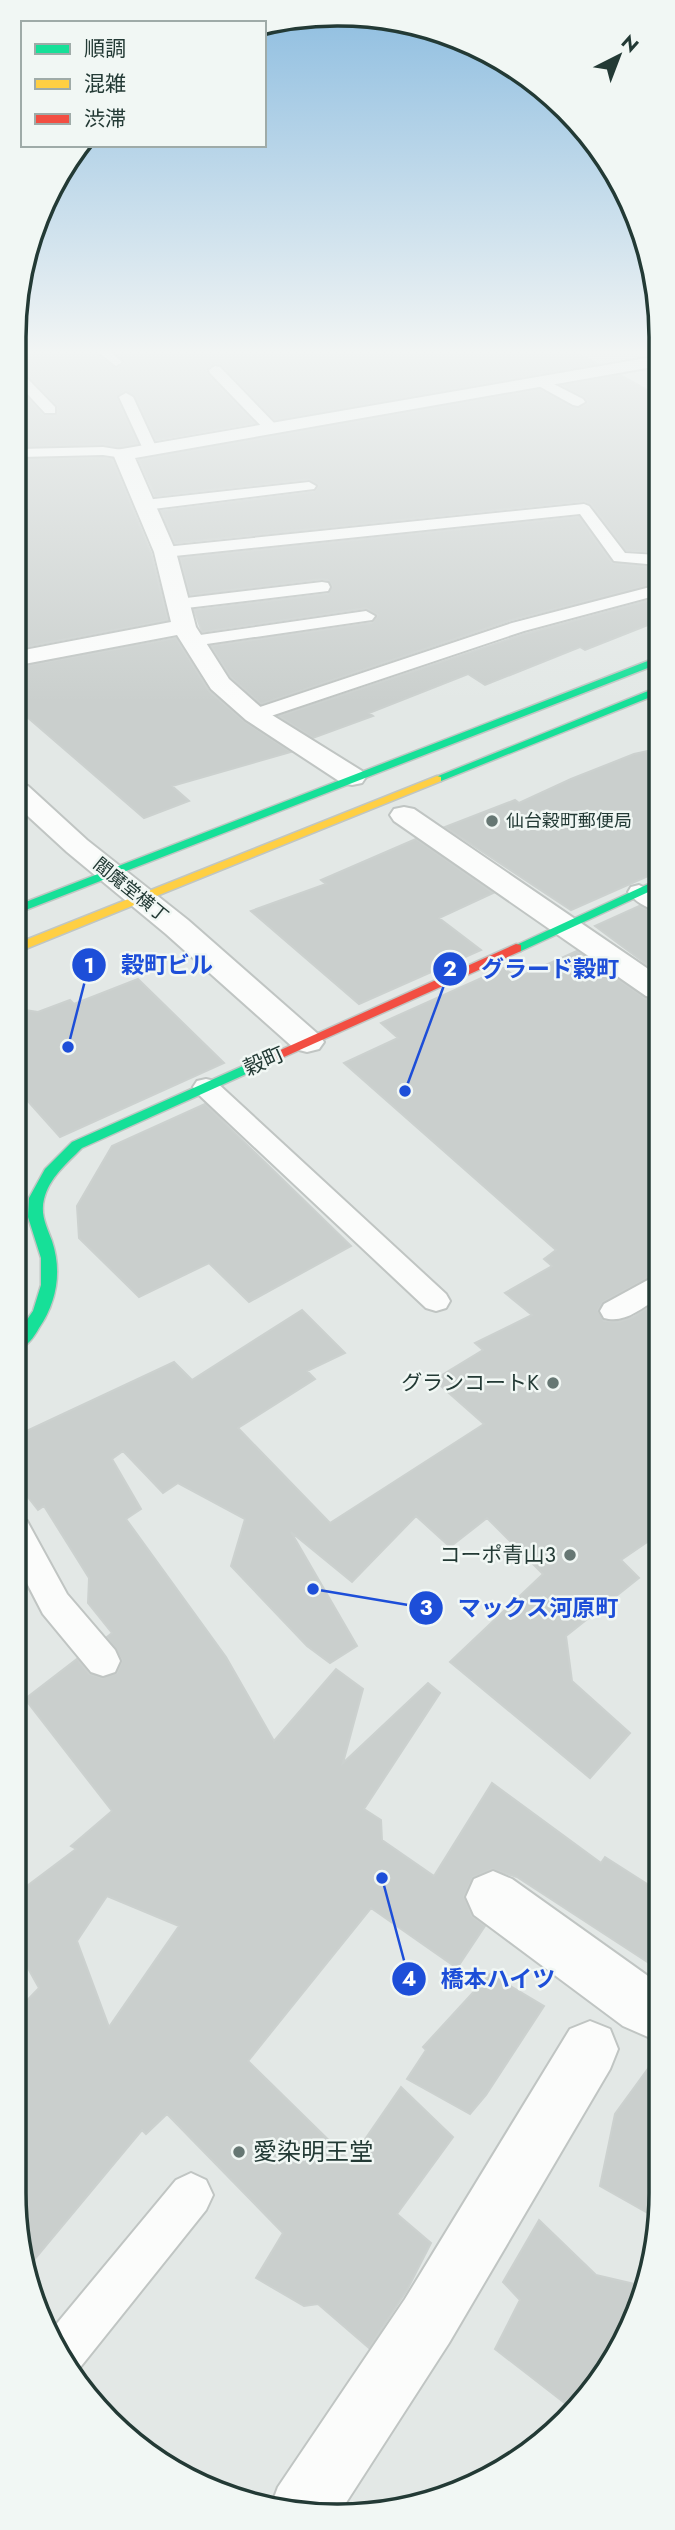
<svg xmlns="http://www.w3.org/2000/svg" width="675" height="2530" viewBox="0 0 675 2530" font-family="Jost,'Noto Sans JP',sans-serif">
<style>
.building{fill:#cacfcd;stroke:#ccd1cf;stroke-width:2;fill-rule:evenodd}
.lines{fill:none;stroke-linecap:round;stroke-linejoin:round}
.lane-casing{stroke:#c0c5c3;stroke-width:4}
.street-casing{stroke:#c0c5c3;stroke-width:4}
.fast-casing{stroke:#c0c6c3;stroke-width:3}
.slow-casing{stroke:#c0c6c3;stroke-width:3}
.jam-casing{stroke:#c0c6c3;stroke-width:3}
.lane{fill:#fbfcfb;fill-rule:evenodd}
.street{fill:#fbfcfb;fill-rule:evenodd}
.fast{fill:#16e098;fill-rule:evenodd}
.slow{fill:#ffcf43;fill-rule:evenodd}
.jam{fill:#f24e42;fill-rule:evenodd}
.poi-dot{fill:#667773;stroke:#f1f7f4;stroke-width:2.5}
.labels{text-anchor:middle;stroke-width:5;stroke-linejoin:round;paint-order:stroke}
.far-poi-label{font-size:18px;fill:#233a35;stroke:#f1f7f4;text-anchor:start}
.far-street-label{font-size:18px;fill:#233a35;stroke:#f1f7f4}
.street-label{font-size:21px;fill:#233a35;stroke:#f1f7f4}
.poi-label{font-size:21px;fill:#233a35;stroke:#f1f7f4;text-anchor:end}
.near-poi-label{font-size:24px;fill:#233a35;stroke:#f1f7f4;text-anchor:start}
.rim{fill:none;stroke:#233a35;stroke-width:3.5}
.leader{fill:none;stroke:#1d4ed8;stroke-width:2.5}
.callout-dot{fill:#1d4ed8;stroke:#f1f7f4;stroke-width:2.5}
.mark-label{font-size:21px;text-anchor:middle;font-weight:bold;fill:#fff}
.callout-label{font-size:23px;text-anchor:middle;font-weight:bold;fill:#1d4ed8;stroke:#f1f7f4;stroke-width:5;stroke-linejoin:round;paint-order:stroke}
</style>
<rect width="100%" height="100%" fill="#e3e8e6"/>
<path class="building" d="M20 349H91L116 369 125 362 112 349H570L598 364 275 420 222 365 216 363 207 369 208 375 255 423 156 440 135 396 125 391 117 398 138 444 119 447 103 444 20 447V390L43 415 55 416 58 413 57 405 27 374 20 373Z
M620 375 658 396V552L626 550 591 504 584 501 175 543 161 511 314 492 319 485 309 479 155 496 139 460 540 389 572 407 579 408 588 403 585 398 562 385Z
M103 458 112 459 151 553 168 620 19 648 20 459Z
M579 517 612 563 658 568V583L511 620 261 704 231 677 211 646 372 623 378 615 366 608 202 632 194 610 328 594 332 586 328 580 322 579 190 595 180 558Z
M658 598V621L585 650 580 647 485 685 468 674 369 713 373 716 313 738 279 716 525 634Z
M176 638 209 691 245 722 291 752 172 786 189 801 144 818 19 710V667Z
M657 749V872L571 910 445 827 515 800 519 803 571 779 634 754Z
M416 839 493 893 439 918 481 950 359 1004 251 911 326 884 321 880Z
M639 906 657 913V972L595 926Z
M577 951 645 998 657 1001V1273L603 1302 598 1310 604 1321 618 1322 633 1317 657 1302 656 1536 621 1560 639 1578 566 1636 572 1681 630 1733 590 1778 450 1662 543 1574 487 1518 450 1547 416 1516 352 1582 291 1532 357 1646 330 1663 307 1646 231 1566 245 1519 178 1483 163 1493 123 1451 112 1459 141 1509 126 1519 226 1657 274 1741 336 1669 363 1689 343 1763 428 1683 440 1693 364 1809 381 1820 382 1840 434 1876 492 1783 601 1863 605 1857 655 1889V1967L517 1877 492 1869 473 1877 464 1896 472 1916 485 1926 457 1968 371 1908 248 2061 350 2161 401 2087 453 2137 397 2214 431 2243 407 2290 369 2348 318 2304 304 2306 256 2278 283 2233 167 2114 146 2134 142 2130 29 2266 14 2193 15 2013 39 1988 15 1945V1895L76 1849 71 1846 112 1811 25 1699 77 1659 89 1674 102 1678 117 1673 122 1660 107 1637 112 1633 88 1603 89 1578 44 1506 38 1510 16 1482V1436L174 1362 192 1380 302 1310 345 1353 307 1371 315 1379 238 1428 330 1523 484 1424 434 1380 483 1350 475 1343 532 1315 505 1293 552 1266 544 1259 556 1250 344 1063 398 1038 381 1023 504 968 517 978ZM107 1896 179 1926 109 2027 77 1941Z
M138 979 224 1063 60 1137 18 1090V1009L38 1012 70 1000 74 1004Z
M205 1104 351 1246 249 1302 209 1263 139 1297 79 1238 77 1206 112 1146Z
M490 1974 544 2006 486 2095 470 2114 407 2079 426 2050 423 2047Z
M655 2059V2217L600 2186 615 2114Z
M539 2220 596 2275 643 2286 617 2355 571 2408 495 2349 520 2300 503 2282Z"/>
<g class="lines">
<defs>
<path id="lane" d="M94 349H108L122 362 116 366Z
M215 366 220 367 276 425V431H266L210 373 209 370Z
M20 375 25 376 55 407V413H45L20 386Z
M540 377 583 399 585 402 578 406 573 405 535 384V378Z
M126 393 133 397 157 449 155 452 150 453 143 449 119 397Z
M103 447 128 451 130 454 123 458 103 455 20 457V449Z
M309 482 316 486 314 489 145 510 137 505 145 500Z
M584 504 589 506 625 553 658 555V565L614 561 580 514 165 557 157 552 165 547Z
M322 582 328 583 330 587 328 591 178 609 170 604 178 599Z
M658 585V595L524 631 262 719 255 721 246 715 248 711 512 623Z
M366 611 375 616 372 620 193 646 184 641 193 636Z
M639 885 657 894V911C647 908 634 901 628 892L631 887Z
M206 1079 215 1081 446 1294 450 1301 446 1308 436 1311 426 1308 197 1093 193 1087 197 1081Z
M657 1275V1299C640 1309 624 1324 604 1318L600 1311 604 1304Z
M16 1517 27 1521 67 1594 115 1650 120 1661 115 1672 103 1676 91 1672 43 1614 16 1562Z
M191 2173 206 2180 213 2195 206 2210 78 2370 74 2372 49 2333 176 2180Z"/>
<path id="street" d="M658 356V366L135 458 176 552 196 627 229 679 264 710 362 771 366 777 362 783 352 785 342 783 246 720 211 689 177 635 19 665V651L171 622 154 552 113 454 116 450Z
M19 784 28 786 87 840 188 920 319 1035 324 1042 319 1049 307 1052 295 1049 166 934 67 852 18 807Z
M404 807 414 809 657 975V999L646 996 394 821 390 815 394 809Z
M493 1871 512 1879 655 1981V2040L623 2026 474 1915 466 1897 474 1879Z
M590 2021 610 2029 618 2049 610 2069 449 2343 340 2512 316 2515 272 2503 278 2487 405 2299 570 2029Z"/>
<path id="fast" d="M658 657V664L18 913V905Z
M658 687V694L441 781 431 779Z
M657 880V888L521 951 516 952 510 948Z
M261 1058 266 1059 268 1062 266 1065 82 1148C67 1163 49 1178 44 1199 40 1215 47 1227 52 1241 62 1271 57 1302 39 1328 34 1337 27 1347 17 1350V1334L33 1311 41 1285V1258L28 1217 29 1198 45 1169 72 1142Z"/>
<path id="slow" d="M437 776 441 777V781L18 952V943Z"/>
<path id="jam" d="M516 944 521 945V951L266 1065H256L254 1062Z"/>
</defs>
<use href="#lane" class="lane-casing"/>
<use href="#street" class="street-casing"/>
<use href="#fast" class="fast-casing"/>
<use href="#slow" class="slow-casing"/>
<use href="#jam" class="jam-casing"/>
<use href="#lane" class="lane"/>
<use href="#street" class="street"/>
<use href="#fast" class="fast"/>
<use href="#slow" class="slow"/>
<use href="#jam" class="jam"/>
</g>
<linearGradient id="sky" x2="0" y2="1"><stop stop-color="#8dbde0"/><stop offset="0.5" stop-color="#f2f5f4"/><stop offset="1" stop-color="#f2f5f4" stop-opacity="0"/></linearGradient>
<rect width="675" height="703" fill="url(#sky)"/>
<g class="poi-dot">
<circle cx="492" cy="821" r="7"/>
<circle cx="553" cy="1383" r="7"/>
<circle cx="570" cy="1555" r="7"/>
<circle cx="239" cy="2152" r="7"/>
</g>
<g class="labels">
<g class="far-poi-label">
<text x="506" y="827">仙台穀町郵便局</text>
</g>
<g class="far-street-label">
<text transform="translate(131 890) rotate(39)" y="6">閻魔堂横丁</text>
</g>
<g class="street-label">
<text transform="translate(264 1061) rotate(-24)" y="7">穀町</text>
</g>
<g class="poi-label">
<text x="539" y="1390">グランコートK</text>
<text x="556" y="1562">コーポ青山3</text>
</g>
<g class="near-poi-label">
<text x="253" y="2160">愛染明王堂</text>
</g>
</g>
<path d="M0 0H675V2530H0ZM337 26H338A311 311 0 0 1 649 337V2193A311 311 0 0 1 338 2504H337A311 311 0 0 1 26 2193V337A311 311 0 0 1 337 26Z" fill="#f1f7f4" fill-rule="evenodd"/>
<path class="rim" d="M337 26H338A311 311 0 0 1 649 337V2193A311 311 0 0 1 338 2504H337A311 311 0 0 1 26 2193V337A311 311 0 0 1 337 26Z"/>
<path class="leader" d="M68 1047L89 965M405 1091L450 969M313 1589L426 1608M382 1878L409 1979"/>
<g class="callout-dot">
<circle cx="68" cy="1047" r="7"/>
<circle cx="405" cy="1091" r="7"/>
<circle cx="313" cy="1589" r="7"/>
<circle cx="382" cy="1878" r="7"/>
<circle cx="89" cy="965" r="18"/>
<circle cx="450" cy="969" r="18"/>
<circle cx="426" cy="1608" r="18"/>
<circle cx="409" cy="1979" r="18"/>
</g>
<g class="mark-label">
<text x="89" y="973">1</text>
<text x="450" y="976">2</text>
<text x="426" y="1615">3</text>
<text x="409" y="1986">4</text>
</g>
<g class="callout-label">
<text x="167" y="973">穀町ビル</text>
<text x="550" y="977">グラード穀町</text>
<text x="538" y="1616">マックス河原町</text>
<text x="498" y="1987">橋本ハイツ</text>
</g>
<rect x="21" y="21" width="245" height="126" fill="#f1f7f4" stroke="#9faba8" stroke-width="2"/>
<rect x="35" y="44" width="35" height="10" fill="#16e098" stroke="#9faba8" stroke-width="2"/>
<text x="84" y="56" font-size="21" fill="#233a35">順調</text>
<rect x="35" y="79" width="35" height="10" fill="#ffcf43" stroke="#9faba8" stroke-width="2"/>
<text x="84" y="91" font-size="21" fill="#233a35">混雑</text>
<rect x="35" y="114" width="35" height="10" fill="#f24e42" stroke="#9faba8" stroke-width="2"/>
<text x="84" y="126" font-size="21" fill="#233a35">渋滞</text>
<g transform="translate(619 56) rotate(42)" stroke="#f1f7f4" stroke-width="5" paint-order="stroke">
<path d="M0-5L12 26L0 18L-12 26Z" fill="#233a35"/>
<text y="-10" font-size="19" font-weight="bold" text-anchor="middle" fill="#233a35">N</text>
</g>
</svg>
